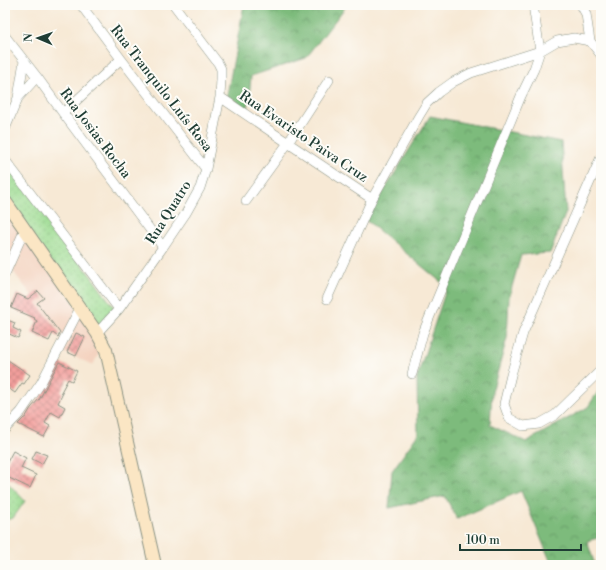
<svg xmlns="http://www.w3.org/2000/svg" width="606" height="570" viewBox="0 0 606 570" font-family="'Libre Bodoni',serif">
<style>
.built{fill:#f4d3c0}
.forest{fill:url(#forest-crowns);stroke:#4e7c58}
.park{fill:url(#park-dots);stroke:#5e8c62}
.building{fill:url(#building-cross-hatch)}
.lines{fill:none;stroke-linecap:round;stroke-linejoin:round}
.minor-casing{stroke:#8b9384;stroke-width:10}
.secondary-casing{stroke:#8b9384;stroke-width:14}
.minor{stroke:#fff;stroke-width:9}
.secondary{stroke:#fbe6c4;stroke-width:12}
.labels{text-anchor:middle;stroke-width:4;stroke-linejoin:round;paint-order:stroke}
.street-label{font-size:14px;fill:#1f3d34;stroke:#fdfcf7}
</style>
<defs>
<pattern id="forest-crowns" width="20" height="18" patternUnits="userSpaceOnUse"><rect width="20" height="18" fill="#7dbb7b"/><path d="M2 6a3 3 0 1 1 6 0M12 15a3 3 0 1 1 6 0" fill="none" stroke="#696"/></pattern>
<pattern id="park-dots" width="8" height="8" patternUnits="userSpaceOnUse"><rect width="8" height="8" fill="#9cdb91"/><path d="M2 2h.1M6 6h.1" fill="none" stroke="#86bd7e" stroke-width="1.8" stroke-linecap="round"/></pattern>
<pattern id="building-cross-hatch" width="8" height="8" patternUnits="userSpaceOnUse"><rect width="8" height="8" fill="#f39f9c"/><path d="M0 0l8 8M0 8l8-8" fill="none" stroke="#c48380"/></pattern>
</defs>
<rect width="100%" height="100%" fill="#fdfcf7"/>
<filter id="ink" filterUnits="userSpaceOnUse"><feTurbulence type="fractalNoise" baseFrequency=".025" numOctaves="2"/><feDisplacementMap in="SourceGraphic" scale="8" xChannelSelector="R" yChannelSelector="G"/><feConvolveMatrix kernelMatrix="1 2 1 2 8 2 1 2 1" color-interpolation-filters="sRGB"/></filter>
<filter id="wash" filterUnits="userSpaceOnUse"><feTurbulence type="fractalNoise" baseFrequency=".012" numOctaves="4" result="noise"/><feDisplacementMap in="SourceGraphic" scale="16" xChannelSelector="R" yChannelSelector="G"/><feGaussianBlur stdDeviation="0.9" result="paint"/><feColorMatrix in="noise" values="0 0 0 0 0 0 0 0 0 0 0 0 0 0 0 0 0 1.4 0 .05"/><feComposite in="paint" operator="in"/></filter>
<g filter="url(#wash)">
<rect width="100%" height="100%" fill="#f7e9d5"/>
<path class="built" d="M5 202 103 345 93 365 59 350 65 338 5 261Z"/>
<path class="forest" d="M244 5H347L306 58 251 76 248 110 227 95Z
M430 116 561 142 566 212 550 253 521 255 509 297 507 338 492 392 490 425 526 442 588 407 601 387V537L587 541 595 565H552L521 491 457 519 445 496 389 508 392 471 418 434 417 377 447 287 366 220Z"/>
<path class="park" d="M5 161 116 310 97 330 5 198Z
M5 480 25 501 13 518 5 520Z"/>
<g id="blocks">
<path class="building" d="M38 291 44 298 37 303 60 333 58 337 53 333 49 341 32 333 37 321 34 319 35 318 11 308 17 294 28 299Z
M5 319 15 323 13 328 21 332 18 338 5 332Z
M76 333 85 337 76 356 67 352Z
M5 358 30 375 24 384 22 383 15 393 5 386Z
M59 362 77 371 72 381 68 379 61 392 63 393 58 403 65 407 60 417 51 412 45 423 50 426 44 437 18 424 24 418H25L31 408 39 399V400Z
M13 451 26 458 21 468 36 475 30 488 5 476V466Z
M36 451 47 455 42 464 32 459Z"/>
</g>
</g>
<g filter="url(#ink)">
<use href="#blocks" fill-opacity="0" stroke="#8b9384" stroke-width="1"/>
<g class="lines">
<defs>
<path id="minor" d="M81 5 121 59 206 169
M581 5 586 14 590 41
M5 36 37 77 63 113 163 247
M220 97 288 143 372 199
M18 98 37 77
M63 113 121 59
M5 129 18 98 24 61
M601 157 523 333 511 375 504 404 509 418 523 426 539 424 555 415 601 370
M5 160 119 309
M246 201 288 143 329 80
M5 274 25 229
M327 299 372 199 419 116 427 103 439 92 453 82 471 73 540 51 557 41 574 38 590 41 601 55
M97 333 119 309 163 247 186 213 200 188 206 169 220 97 221 79V69L218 63 174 5
M412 374 423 333 521 96 534 69 540 51 533 5
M5 429 21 412 41 383 80 308"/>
<path id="secondary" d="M5 201 79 307 97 333 106 350 155 565"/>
</defs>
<use href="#minor" class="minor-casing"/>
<use href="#secondary" class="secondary-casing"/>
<use href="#minor" class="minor"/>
<use href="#secondary" class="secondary"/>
</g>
</g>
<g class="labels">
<g class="street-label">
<text transform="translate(162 88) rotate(52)" y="5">Rua Tranquilo Luís Rosa</text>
<text transform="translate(96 133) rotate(53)" y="5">Rua Josias Rocha</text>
<text transform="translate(304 136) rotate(34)" y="5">Rua Evaristo Paiva Cruz</text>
<text transform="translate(168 212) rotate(-58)" y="5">Rua Quatro</text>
</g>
</g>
<rect width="606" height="570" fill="none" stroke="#fdfcf7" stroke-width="20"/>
<g transform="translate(38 38) rotate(272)" stroke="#fdfcf7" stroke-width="3" paint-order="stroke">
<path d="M0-3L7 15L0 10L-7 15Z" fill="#1f3d34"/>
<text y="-6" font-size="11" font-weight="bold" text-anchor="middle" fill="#1f3d34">N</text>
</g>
<path d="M460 544v6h121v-6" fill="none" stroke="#1f3d34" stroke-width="2"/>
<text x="466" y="544" font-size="12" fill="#1f3d34" stroke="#fdfcf7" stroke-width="3" paint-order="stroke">100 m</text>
</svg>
